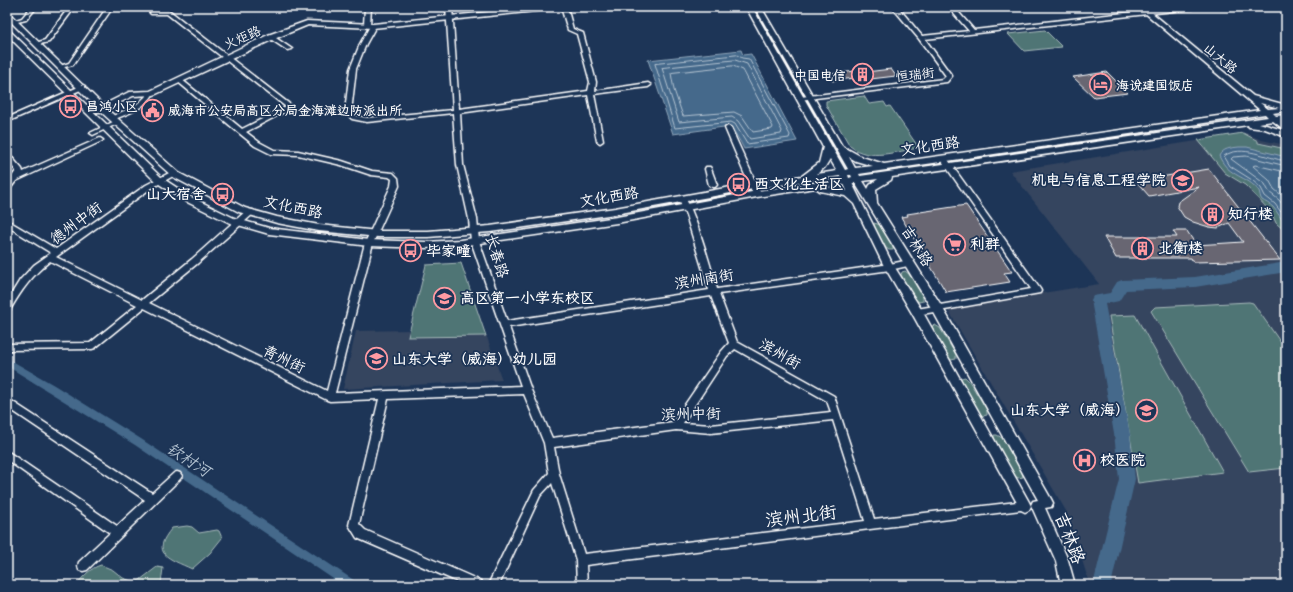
<svg xmlns="http://www.w3.org/2000/svg" width="1293" height="592" viewBox="0 0 1293 592" font-family="'Shantell Sans','LXGW WenKai TC',sans-serif">
<style>
.built{fill:#34445f}
.green{fill:#4f7475;stroke:#a7baba}
.water{fill:#44698b;stroke:#8fa5b9}
.lines{fill:none;stroke-linecap:round;stroke-linejoin:round}
.shore{stroke:#b4c3d1;stroke-width:1}
.canal{fill:#44698b;fill-rule:evenodd}
.river{fill:#44698b;fill-rule:evenodd}
.building{fill:#686672;stroke:#fff}
.minor-casing{stroke:#fff;stroke-width:3}
.major-casing{stroke:#fff;stroke-width:3}
.minor{fill:#1d3557;fill-rule:evenodd}
.major{fill:#1d3557;fill-rule:evenodd}
.labels{text-anchor:middle;stroke-width:3.5;stroke-linejoin:round;paint-order:stroke}
.far-street-label{font-size:13px;fill:#fff;stroke:#1d3557}
.far-poi-label{font-size:13px;font-weight:bold;fill:#fff;stroke:#1d3557;text-anchor:start}
.street-label{font-size:15px;fill:#fff;stroke:#1d3557}
.poi-label{font-size:15px;font-weight:bold;fill:#fff;stroke:#1d3557;text-anchor:start}
.water-label{font-size:16px;font-style:italic;fill:#b4c3d1;stroke:#1d3557}
.near-street-label{font-size:18px;fill:#fff;stroke:#1d3557}
</style>
<rect width="100%" height="100%" fill="#1d3557"/>
<filter id="ink" filterUnits="userSpaceOnUse"><feTurbulence type="fractalNoise" baseFrequency=".025" numOctaves="2"/><feDisplacementMap in="SourceGraphic" scale="8" xChannelSelector="R" yChannelSelector="G"/><feConvolveMatrix kernelMatrix="1 2 1 2 8 2 1 2 1" color-interpolation-filters="sRGB"/></filter>
<g filter="url(#ink)">
<path class="built" d="M1246 133 1261 140 1286 145V585H1090L1066 511 947 308 1099 284 1010 171Z
M461 263 502 380 343 389 356 331 410 330 426 265Z"/>
<path class="green" d="M1045 30 1062 47 1024 51 1008 34Z
M864 96 869 104 884 102 887 107 890 106 919 148C897 151 869 162 850 146L826 105V101Z
M1243 133 1258 141V143L1286 149V232L1276 223 1271 212 1245 185 1225 173 1198 140Z
M874 223 881 225 893 246V250H889L886 248 874 226Z
M461 263 486 336 408 337 426 265Z
M905 271 909 274 923 297V301L919 302 915 299 901 275 902 272Z
M1249 302 1253 303 1286 350V468L1249 472 1151 311 1155 307Z
M1135 315 1223 472 1138 483 1109 316Z
M935 325 940 328 956 355V359L951 360 947 357 932 330V326Z
M965 377 969 381 987 410V415L983 416 978 413 961 382V378Z
M994 435H997L1002 438 1022 472 1023 477 1018 478 1013 475 994 440Z
M187 526 192 527 199 533 217 530 219 531 222 538 210 553 192 569C168 558 150 554 172 528Z
M101 565 113 570 123 578 134 582 140 580 157 567 163 568 161 583 160 585H76C83 577 90 568 101 565Z"/>
<path class="water" d="M741 50 743 55 751 54 797 141 744 149C740 140 735 134 731 126L673 134 648 60Z
M1239 147H1247L1286 157V224C1280 219 1278 212 1273 207 1270 204 1265 202 1262 200 1260 198 1260 193 1259 191 1247 175 1229 178 1219 156 1223 148 1231 148 1239 147Z"/>
<g class="lines">
<path class="shore" d="M737 55 742 58 749 59 790 135 789 138 747 144 735 124 731 122 675 128 655 64Z
M735 60 747 64 782 131 781 134 750 139 738 121 732 117 679 122 662 68Z
M733 66 743 70 773 127 772 129 753 132 742 116 734 112 683 116 674 90 671 73Z
M1286 161C1266 158 1242 144 1224 156L1230 166 1252 180 1261 188 1265 196 1275 204 1286 219
M1286 166 1246 156 1233 157 1231 159 1265 184 1269 192 1279 200 1286 209
M1286 172 1255 165 1253 166 1269 180 1274 189 1286 199"/>
<path class="canal" d="M7 358 54 385 141 439 355 581 356 585H342L135 445 7 366Z"/>
<path class="river" d="M1286 262V272L1195 287 1126 290 1119 301 1105 304 1130 434 1135 479 1111 585H1093L1119 479 1114 434 1091 300 1093 296 1110 293 1117 282 1122 280 1195 277Z"/>
</g>
<path class="building" d="M891 69 896 76 862 80 858 73Z
M856 71 861 77 832 81 829 74Z
M1107 72 1128 93 1094 97 1073 77Z
M1209 169 1280 260 1193 262 1191 258H1116L1104 237H1177L1173 231H1187L1196 245 1243 242 1229 223 1218 228 1209 227 1193 222 1184 217 1177 206 1178 202 1199 187 1149 196 1136 181Z
M966 205 1012 272 1004 273 1010 282 946 292 901 217 908 216 907 214Z"/>
<g class="lines">
<defs>
<path id="minor" d="M31 7H37L26 20 13 23V21L22 18Z
M69 7H75L49 42 36 45V43L45 40Z
M107 7H113L73 65 60 68V66L69 63Z
M154 7H160L157 11H170L292 106V108L246 132 259 142 274 150 298 151 342 161 372 171 393 173 398 178 399 186 373 243 335 393 521 386 471 241 469 219 457 165 453 113 367 122 352 119 345 112 350 69 360 44 370 26 373 24 376 26 366 44 356 69 351 112 356 116 367 118 453 110 446 7H452L459 109 588 91 590 82 577 34 568 30 561 7H567L573 29 583 33 596 82 595 91 648 83 651 85 648 87 594 94 603 141 600 143 597 141 588 95 460 113 463 165 477 219 479 241 507 321 709 290 686 215 679 199 683 197C692 200 713 275 717 289L890 264 909 260 912 261 913 263 912 265 890 270 719 294 737 342 834 396 874 519 1025 501 1028 503 1030 506 1028 509 586 565 587 585H577L576 560 552 483 540 496 499 585H488L534 490 549 473 544 443 524 394 388 399 359 524 365 530 481 581 482 585H465L357 538 349 525 379 399 330 401 327 400 144 308 95 348 92 349 7 350V344L90 343 137 305 50 261C32 275 21 291 10 310L7 311V301L20 280 34 265 51 253 7 226V220L56 249 146 185 173 171H175L176 173 175 175 150 189 56 257 142 300 192 259 247 210H253L254 212 253 214 198 263 149 303 327 391 365 243 391 186 392 179 389 177 371 175 341 165 298 155 271 154 255 146 239 133 177 81V79H181L242 129 286 107 167 14H151L150 13ZM711 296 729 343 721 352 673 422 552 438 531 390 509 327ZM735 349 827 401 831 412 711 425 683 423 727 356ZM833 420 865 521 584 554 559 474 554 447 676 430 711 433Z
M365 7H371L370 25 367 27 364 25Z
M892 7H898L922 36 969 31 948 7H954L974 30 1178 7H1195L1192 9 925 39 952 76 947 82 799 100 798 99 801 97 943 79 946 76 919 39Z
M269 36H273L292 49 287 50 269 38Z
M83 85 85 86V88L7 122V118Z
M151 91 154 93C145 108 130 113 115 119H111V117C125 110 140 106 149 92Z
M117 120 120 122 119 123 95 134 93 135 90 133Z
M728 126 731 128 761 194 760 196H757L753 194 725 128Z
M100 138 103 140 102 141 16 181 9 190H7V183L16 171 7 160V154H9L22 169 23 172Z
M942 157H946L1040 289 1041 291 1040 293 917 315 914 314 913 312 914 310 917 309 1031 289 942 161Z
M706 167H710L711 169 717 185 715 187H713L709 185 705 169Z
M7 398 152 493 174 473 177 472 180 473 182 476 180 479 87 570 83 571 79 570 78 566 79 562 110 533 7 460V451L117 526 145 500 7 407Z"/>
<path id="major" d="M536 7H558L555 9 373 28 308 25 274 39 154 95 133 96 107 109 179 173 245 208 277 217 319 225 378 231H428L490 226 615 208 753 183 802 176 819 163 823 147 746 7H752L845 170 848 169 755 7H761L842 146 862 157 884 164 1260 110 1138 7H1145L1253 96 1286 105V111L1273 113 1276 116 1286 115V119L1282 120 1286 124V131L1273 121 1259 123 1286 131V137L1265 129 1249 127 1248 125 892 177 891 180 876 189 877 203 941 305 1051 499 1053 503 1051 507 1045 508 1068 560 1075 585H1061L1056 561 1031 505 1033 501 1038 500 933 311 855 183H852L892 263 921 309 1029 502 1031 506 1029 510 1025 512 1021 510 913 315 883 264 854 204 845 196 820 191 816 188 757 197 617 223 460 246 426 248 369 246 269 234 228 222 185 201 156 182 7 35V29L9 30 162 178 191 197 234 218 269 228 369 240 426 242 460 240 617 217 757 191 841 179 840 176 753 189 615 214 490 232 428 237H378L319 231 277 223 239 212 173 177 101 112H95L94 110 97 108 7 18V12L9 13 103 105 129 92 150 91 268 35 307 21 373 24ZM1260 103 1279 108 1268 109ZM1265 114 1268 117 860 176 859 174ZM849 157 856 161 873 166 855 168ZM830 159 837 171 817 174 825 167ZM848 175H851L852 177 849 178ZM878 179 870 185 868 189 863 181ZM844 184 847 191 828 187Z"/>
</defs>
<use href="#minor" class="minor-casing"/>
<use href="#major" class="major-casing"/>
<use href="#minor" class="minor"/>
<use href="#major" class="major"/>
</g>
</g>
<defs>
<symbol id="building-ring" viewBox="-11 -11 22 22"><circle r="9.5" fill="#1d3557" stroke="#ff9aa2" stroke-width="1.5"/><path d="M-4-6H4V6H1V3H-1V6H-4ZM-2.5-4.3h1.7v1.8h-1.7ZM.8-4.3h1.7v1.8H.8ZM-2.5-1h1.7V.8h-1.7ZM.8-1h1.7V.8H.8Z" fill="#ff9aa2"/></symbol>
<symbol id="hotel-ring" viewBox="-11 -11 22 22"><circle r="9.5" fill="#1d3557" stroke="#ff9aa2" stroke-width="1.5"/><path d="M-6-4.5h1.5V1H6V5H4.5V3h-9V5H-6ZM-4 0a1.8 1.8 0 1 1 3.6 0ZM.5 0V-2.5h3Q6-2.5 6 0Z" fill="#ff9aa2"/></symbol>
<symbol id="bus-ring" viewBox="-11 -11 22 22"><circle r="9.5" fill="#1d3557" stroke="#ff9aa2" stroke-width="1.5"/><path d="M-5-6H5V4H4V6H2V4H-2V6H-4V4H-5ZM-3.5-4V0h7V-4ZM-3.5 1.2v1.5H-2V1.2ZM2 1.2v1.5H3.5V1.2Z" fill="#ff9aa2"/></symbol>
<symbol id="civic-ring" viewBox="-11 -11 22 22"><circle r="9.5" fill="#1d3557" stroke="#ff9aa2" stroke-width="1.5"/><path d="M-.6-6.5H3V-4.5H.6V-3L4-1V1h2V6H-6V1h2V-1L-.6-3ZM-1.2 2.5V6h2.4V2.5Z" fill="#ff9aa2"/></symbol>
<symbol id="university-ring" viewBox="-11 -11 22 22"><circle r="9.5" fill="#1d3557" stroke="#ff9aa2" stroke-width="1.5"/><path d="M0-5L7-2L0 1L-7-2ZM-4 1L0 2.5L4 1V4Q0 6-4 4Z" fill="#ff9aa2"/></symbol>
<symbol id="supermarket-ring" viewBox="-11 -11 22 22"><circle r="9.5" fill="#1d3557" stroke="#ff9aa2" stroke-width="1.5"/><path d="M-6-5.5h2.5l.6 2H6L4.5 2H-2.5L-4.4-4H-6ZM-1.5 3.2a1.3 1.3 0 1 0 .1 0ZM3 3.2a1.3 1.3 0 1 0 .1 0Z" fill="#ff9aa2"/></symbol>
<symbol id="school-ring" viewBox="-11 -11 22 22"><circle r="9.5" fill="#1d3557" stroke="#ff9aa2" stroke-width="1.5"/><path d="M0-5L7-2L0 1L-7-2ZM-4 1L0 2.5L4 1V4Q0 6-4 4Z" fill="#ff9aa2"/></symbol>
<symbol id="hospital-ring" viewBox="-11 -11 22 22"><circle r="9.5" fill="#1d3557" stroke="#ff9aa2" stroke-width="1.5"/><path d="M-5-5h3v3.5h4V-5h3V5h-3V1.5h-4V5h-3Z" fill="#ff9aa2"/></symbol>
</defs>
<g fill-rule="evenodd">
<use href="#building-ring" x="850" y="62" width="25" height="25"/>
<use href="#hotel-ring" x="1088" y="72" width="25" height="25"/>
<use href="#bus-ring" x="58" y="94" width="25" height="25"/>
<use href="#civic-ring" x="140" y="98" width="25" height="25"/>
<use href="#university-ring" x="1170" y="168" width="25" height="25"/>
<use href="#bus-ring" x="726" y="172" width="25" height="25"/>
<use href="#bus-ring" x="210" y="182" width="25" height="25"/>
<use href="#building-ring" x="1200" y="202" width="25" height="25"/>
<use href="#supermarket-ring" x="942" y="232" width="25" height="25"/>
<use href="#building-ring" x="1130" y="236" width="25" height="25"/>
<use href="#bus-ring" x="398" y="238" width="25" height="25"/>
<use href="#school-ring" x="432" y="286" width="25" height="25"/>
<use href="#school-ring" x="364" y="346" width="25" height="25"/>
<use href="#university-ring" x="1134" y="398" width="25" height="25"/>
<use href="#hospital-ring" x="1072" y="448" width="25" height="25"/>
</g>
<g class="labels">
<g class="far-street-label">
<text transform="translate(242 37) rotate(-24)" y="5">火炬路</text>
<text transform="translate(1221 58) rotate(40)" y="5">山大路</text>
<text transform="translate(915 74) rotate(-7)" y="5">恒瑞街</text>
</g>
<g class="far-poi-label">
<text x="846" y="80" text-anchor="end">中国电信</text>
<text x="1116" y="90">海说建国饭店</text>
<text x="86" y="111">昌鸿小区</text>
<text x="168" y="115">威海市公安局高区分局金海滩边防派出所</text>
</g>
<g class="street-label">
<text transform="translate(930 146) rotate(-8)" y="5">文化西路</text>
<text transform="translate(609 197) rotate(-9)" y="5">文化西路</text>
<text transform="translate(293 207) rotate(12)" y="5">文化西路</text>
<text transform="translate(76 223) rotate(-36)" y="5">德州中街</text>
<text transform="translate(917 246) rotate(58)" y="5">吉林路</text>
<text transform="translate(497 256) rotate(73)" y="5">长春路</text>
<text transform="translate(704 279) rotate(-9)" y="5">滨州南街</text>
<text transform="translate(780 354) rotate(30)" y="5">滨州街</text>
<text transform="translate(284 359) rotate(26)" y="5">青州街</text>
<text transform="translate(691 414) rotate(-1)" y="5">滨州中街</text>
</g>
<g class="poi-label">
<text x="1166" y="185" text-anchor="end">机电与信息工程学院</text>
<text x="754" y="189">西文化生活区</text>
<text x="206" y="199" text-anchor="end">山大宿舍</text>
<text x="1228" y="219">知行楼</text>
<text x="970" y="249">利群</text>
<text x="1158" y="253">北衡楼</text>
<text x="426" y="256">毕家疃</text>
<text x="460" y="303">高区第一小学东校区</text>
<text x="392" y="364">山东大学（威海）幼儿园</text>
<text x="1130" y="415" text-anchor="end">山东大学（威海）</text>
<text x="1100" y="465">校医院</text>
</g>
<g class="water-label">
<text transform="translate(189 459) rotate(33)" y="6">钦村河</text>
</g>
<g class="near-street-label">
<text transform="translate(801 516) rotate(-7)" y="6">滨州北街</text>
<text transform="translate(1070 538) rotate(69)" y="6">吉林路</text>
</g>
</g>
<rect width="1293" height="592" fill="none" stroke="#1d3557" stroke-width="24"/>
<rect x="12" y="12" width="1269" height="568" fill="none" stroke="#fff" stroke-width="1.5" filter="url(#ink)"/>
</svg>
